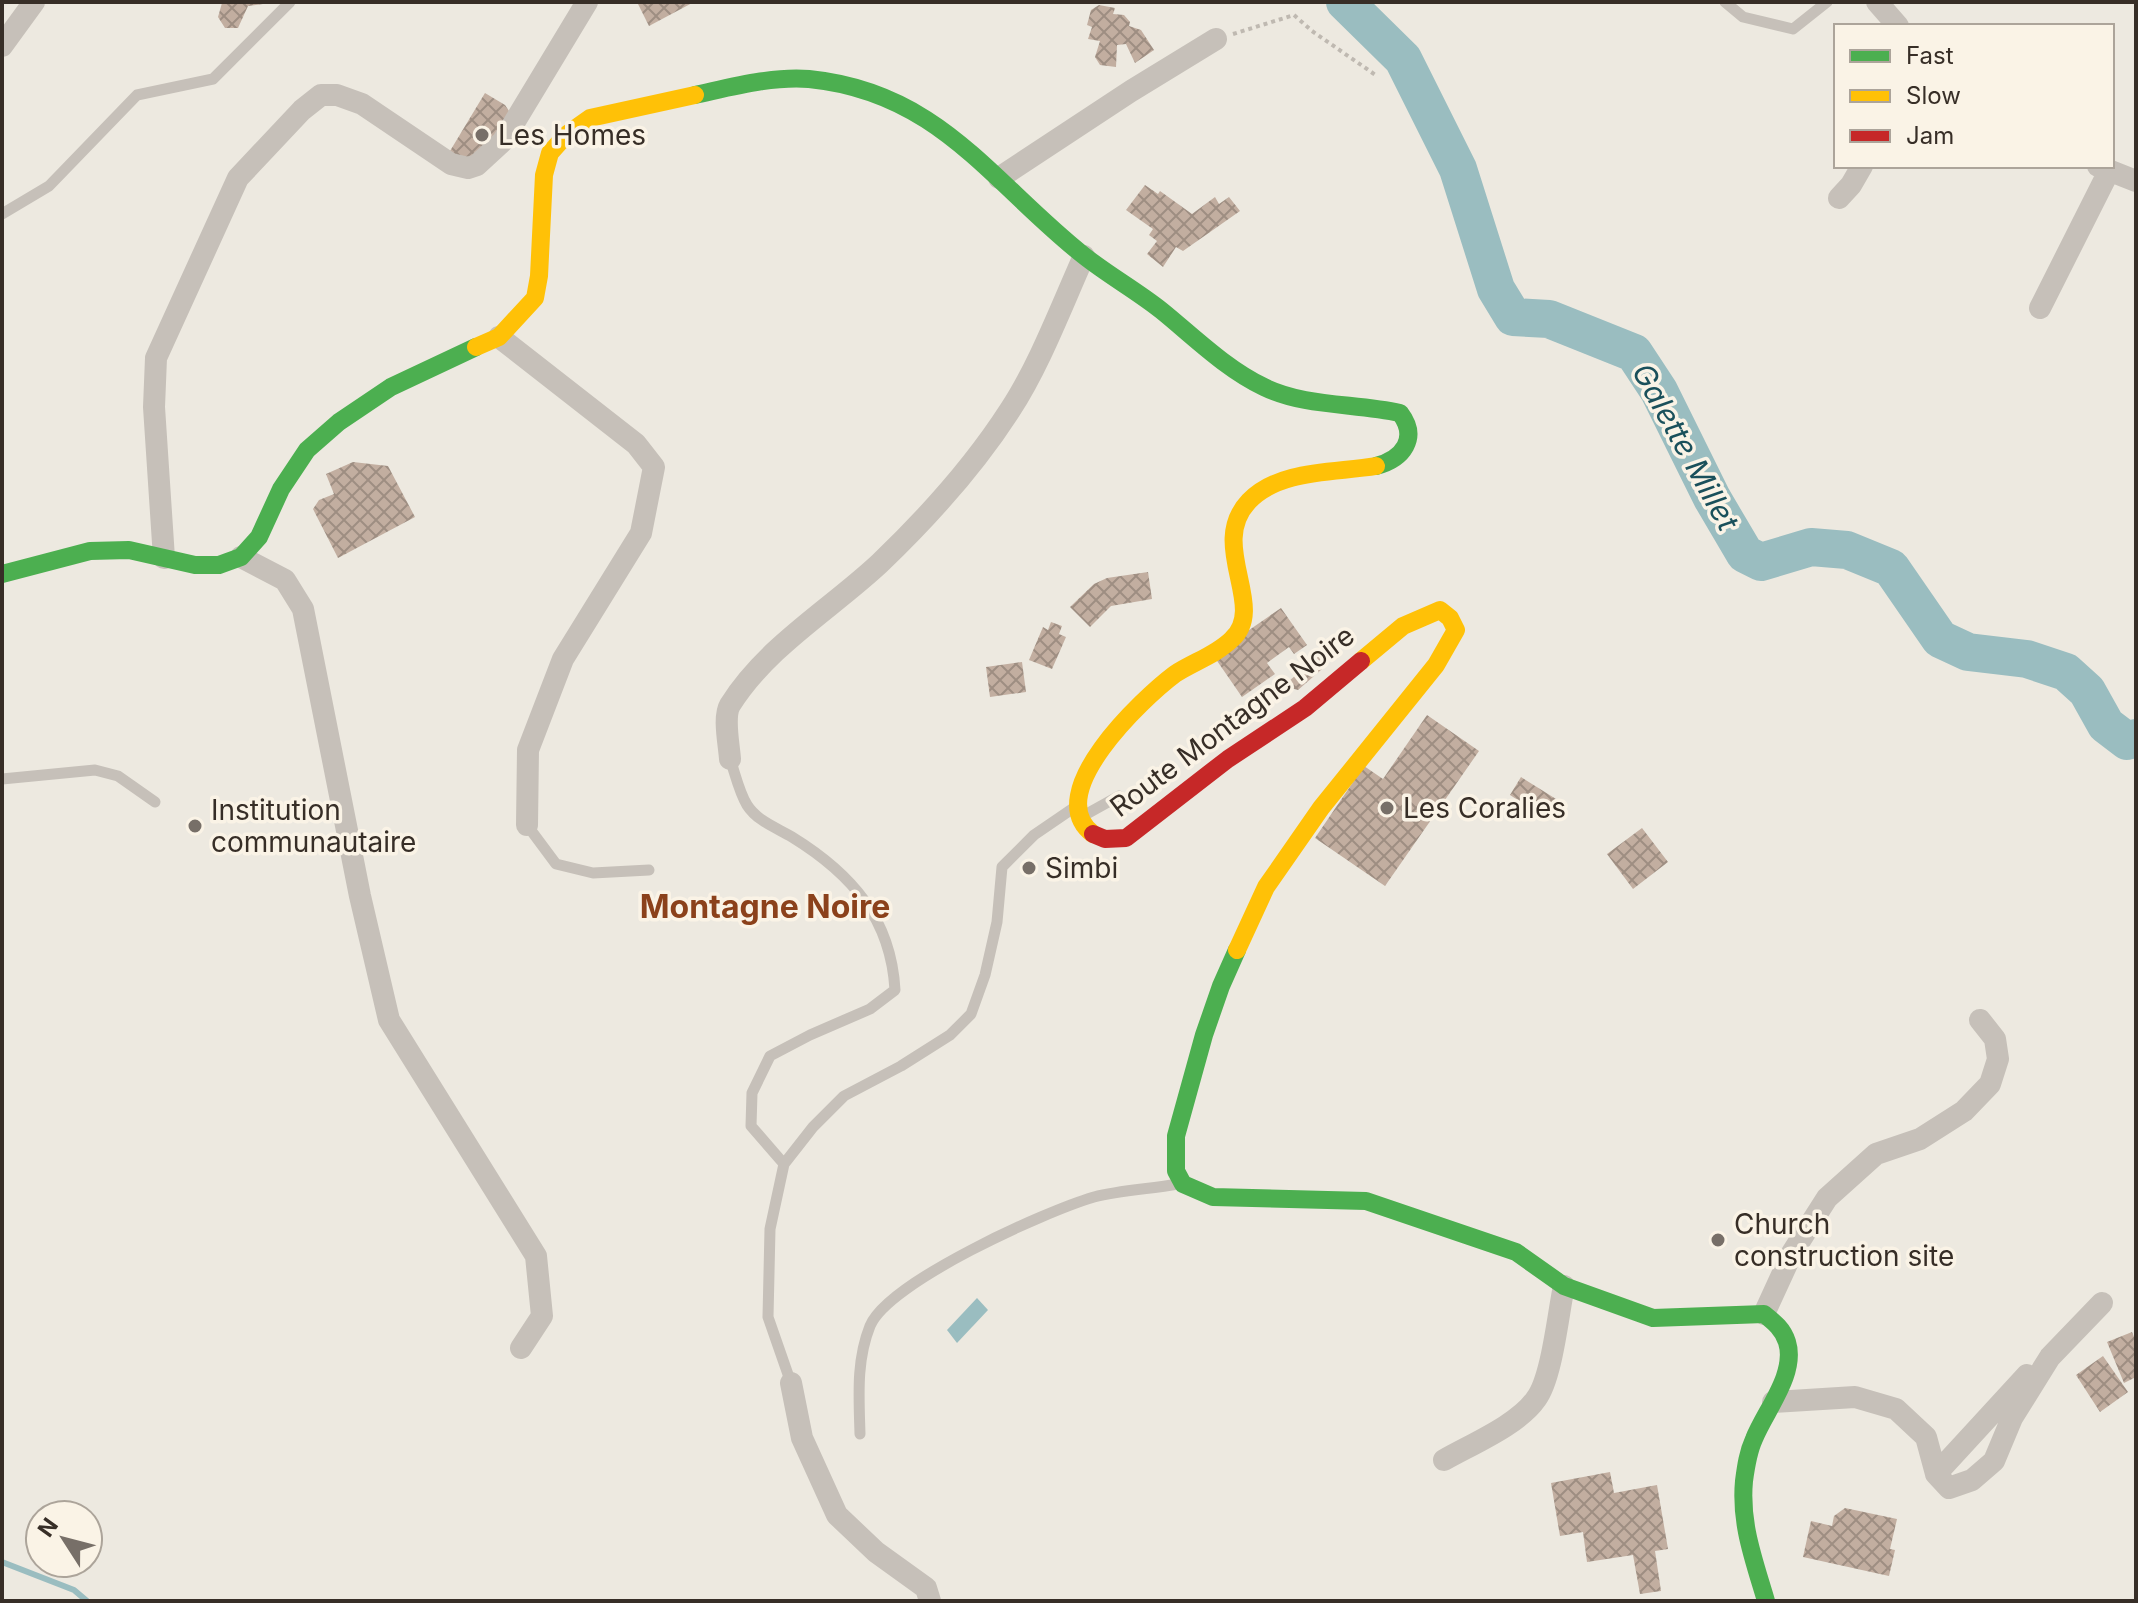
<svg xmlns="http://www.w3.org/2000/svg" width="2138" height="1603" viewBox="0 0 2138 1603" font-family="Inter,sans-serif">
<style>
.water{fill:#9abdc0}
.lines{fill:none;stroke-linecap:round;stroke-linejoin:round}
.stream{stroke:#9abdc0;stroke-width:6}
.river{stroke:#9abdc0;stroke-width:38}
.building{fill:url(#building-cross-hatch)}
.path{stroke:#bfb9b1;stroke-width:4;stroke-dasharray:4 4;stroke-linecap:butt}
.lane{stroke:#c6c0b9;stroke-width:11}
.street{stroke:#c6c0b9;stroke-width:22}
.fast{stroke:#4caf50;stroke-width:18}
.slow{stroke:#ffc107;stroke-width:18}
.jam{stroke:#c62828;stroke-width:18}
.poi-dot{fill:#776f68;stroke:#faf3e6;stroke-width:3}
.labels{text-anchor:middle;stroke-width:7;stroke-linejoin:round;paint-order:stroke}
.poi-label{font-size:28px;fill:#372e27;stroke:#faf3e6;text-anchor:start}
.street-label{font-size:28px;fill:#372e27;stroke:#faf3e6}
.water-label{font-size:30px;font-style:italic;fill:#1a505b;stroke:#faf3e6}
.quarter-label{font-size:32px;font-weight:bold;fill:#8b411b;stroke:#faf3e6}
</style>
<defs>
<pattern id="building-cross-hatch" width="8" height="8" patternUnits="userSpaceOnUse" patternTransform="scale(2)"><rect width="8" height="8" fill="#c2aea0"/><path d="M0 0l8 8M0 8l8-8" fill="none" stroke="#9e8e82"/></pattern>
</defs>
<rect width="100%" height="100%" fill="#ede9e0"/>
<path class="water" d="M977 1298 988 1310 957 1343 947 1330Z"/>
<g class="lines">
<path class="stream" d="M2 1562 74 1590 87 1601"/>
<path class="river" d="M1345 2 1403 59 1458 169 1496 289 1513 317 1549 319 1634 353 1659 391 1712 498 1745 554 1761 562 1811 547 1847 550 1891 568 1940 639 1968 652 2027 659 2066 672 2087 691 2106 725 2127 741 2136 738"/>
</g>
<path class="building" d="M227 2H263V4L248 6 238 28H225L218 17 222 3Z
M637 2H694L649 26Z
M1099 5 1115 8 1113 14 1124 15 1130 22 1129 26 1141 30 1154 50 1135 63 1126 44 1117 45 1116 67 1100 65 1095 57 1100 41 1088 39 1092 27 1087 25 1091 10Z
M485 93 505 105 515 120 473 165 450 151Z
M1145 185 1158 194 1160 191 1192 214 1215 197 1219 204 1229 197 1240 211 1183 251 1176 247 1163 267 1147 254 1157 241 1149 235 1153 229 1126 210Z
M353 462 388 466 415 517 338 558 313 509 319 500 334 494 326 474Z
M1148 572 1152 599 1111 606 1090 627 1070 607 1094 584 1107 578Z
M1281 608 1307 645 1294 654 1289 647 1267 663 1275 674 1242 697 1213 655Z
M1051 622 1062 626 1059 634 1066 637 1052 669 1029 660 1043 627 1048 630Z
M1321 654 1329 663 1298 690 1283 686Z
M1022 662 1026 692 990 697 986 667Z
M1427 715 1479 751 1385 886 1315 838 1364 766 1383 779Z
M1521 777 1556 799 1544 817 1510 795Z
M1642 828 1668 862 1633 889 1607 854Z
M2132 1332 2136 1342V1377L2124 1383 2107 1342Z
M2103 1356 2128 1392 2100 1412 2076 1375Z
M1610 1472 1614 1493 1657 1485 1668 1549 1655 1551 1661 1591 1640 1594 1633 1555 1587 1562 1583 1532 1560 1536 1551 1483Z
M1845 1508 1897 1519 1890 1549 1895 1550 1889 1576 1803 1557 1811 1521 1832 1526 1834 1516Z"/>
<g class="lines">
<path class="path" d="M1233 34 1294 15 1312 31 1377 76"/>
<path class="lane" d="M1725 2 1743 17 1793 29 1827 2
M2 214 49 186 137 95 213 79 290 2
M730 759C735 773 739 792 747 805 757 821 777 828 792 837 852 874 891 919 895 990L870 1009 810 1035 770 1056 752 1093 751 1126 784 1164
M2 779 95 770 118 776 155 802
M1083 816 1119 796
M527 825 556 864 593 873 649 870
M791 1383 768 1317 770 1229 784 1164 813 1127 844 1096 901 1066 950 1035 971 1014 985 975 997 922 1002 867 1034 835 1075 807
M860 1434C859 1397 856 1361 870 1326 888 1282 1046 1211 1094 1197 1121 1190 1151 1189 1178 1184"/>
<path class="street" d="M1877 2 1898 26
M2 46 34 2
M2098 166 2136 181
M999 178 1131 91 1216 39
M1839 198 1851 185 1862 166
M2040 308 2109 171
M499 337 636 444 654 467 641 533 563 659 528 750 527 825
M241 557 285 580 303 609 360 896 389 1020 536 1256 542 1316 521 1348
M164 558 154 407 156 358 238 178 302 110 321 95H337L362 104 451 164 468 168 477 165 503 141 587 2
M730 759C729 744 723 717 730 705 767 646 831 609 880 563 928 517 974 466 1010 410 1039 366 1062 305 1084 256
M1764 1314 1792 1253 1827 1198 1876 1154 1920 1139 1964 1111 1990 1084 1998 1059 1995 1039 1980 1020
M791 1383 802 1438 837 1515 876 1552 926 1588 930 1601
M1773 1402 1855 1397 1896 1409 1926 1437 1936 1474 1949 1488 1972 1480 1994 1461 2012 1418 2050 1357 2102 1303
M1444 1460C1472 1444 1518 1425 1536 1399 1552 1378 1558 1314 1564 1286
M1936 1474 2027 1375"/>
<path class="fast" d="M695 95C732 87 772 76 809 79 939 92 990 181 1083 255 1108 275 1137 291 1162 311 1194 337 1226 369 1264 387 1305 407 1355 403 1400 413 1419 438 1403 459 1376 466
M2 574 90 551 129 550 195 565H219L241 557 259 537 281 489 307 450 339 422 391 387 476 347
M1237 950 1221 986 1204 1035 1176 1136V1171L1183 1184 1213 1197 1366 1201 1516 1252 1564 1286 1653 1318 1764 1314C1774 1322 1783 1329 1787 1342 1797 1374 1765 1411 1754 1439 1748 1452 1746 1466 1744 1481 1740 1524 1754 1560 1766 1601"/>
<path class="slow" d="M476 347 499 337 535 298 539 276 544 175 550 153 566 135 590 118 695 95
M1093 834C1040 794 1143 698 1175 674 1193 662 1216 655 1232 639 1268 606 1207 545 1249 501 1280 469 1335 473 1376 466
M1237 950 1266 887 1321 808 1436 665 1456 630 1450 618 1440 610 1403 626 1361 661"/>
<path class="jam" d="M1093 834 1105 839 1126 838 1228 759 1305 708 1361 661"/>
</g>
<g class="poi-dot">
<circle cx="482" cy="135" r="8"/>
<circle cx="1387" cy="808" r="8"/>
<circle cx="195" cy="826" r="8"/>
<circle cx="1029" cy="868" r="8"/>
<circle cx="1718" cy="1240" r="8"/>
</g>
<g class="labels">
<g class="poi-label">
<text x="498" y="145">Les Homes</text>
<text x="1403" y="818">Les Coralies</text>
<text x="211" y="820">Institution<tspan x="211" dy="32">communautaire</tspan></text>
<text x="1045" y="878">Simbi</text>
<text x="1734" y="1234">Church<tspan x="1734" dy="32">construction site</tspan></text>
</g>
<g class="street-label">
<text transform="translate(1232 721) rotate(-37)" y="10">Route Montagne Noire</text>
</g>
<g class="water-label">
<text transform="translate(1685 447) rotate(61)" y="10">Galette Millet</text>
</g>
<g class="quarter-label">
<text x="765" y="918">Montagne Noire</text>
</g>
</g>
<rect width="2138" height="1603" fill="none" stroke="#372e27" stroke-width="8"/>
<rect x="1834" y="24" width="280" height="144" fill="#faf3e6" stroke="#aca49a" stroke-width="2"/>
<rect x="1850" y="50" width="40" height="12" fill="#4caf50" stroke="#aca49a" stroke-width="2"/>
<text x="1906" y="64" font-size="24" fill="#372e27">Fast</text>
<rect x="1850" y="90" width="40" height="12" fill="#ffc107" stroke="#aca49a" stroke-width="2"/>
<text x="1906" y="104" font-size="24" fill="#372e27">Slow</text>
<rect x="1850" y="130" width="40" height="12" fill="#c62828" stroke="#aca49a" stroke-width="2"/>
<text x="1906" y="144" font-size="24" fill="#372e27">Jam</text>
<g transform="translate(64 1539) rotate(306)"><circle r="38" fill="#faf3e6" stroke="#aca49a" stroke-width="2"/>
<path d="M0-6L14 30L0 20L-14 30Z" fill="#776f68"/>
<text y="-12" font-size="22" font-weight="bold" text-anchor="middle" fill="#372e27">N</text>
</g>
</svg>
